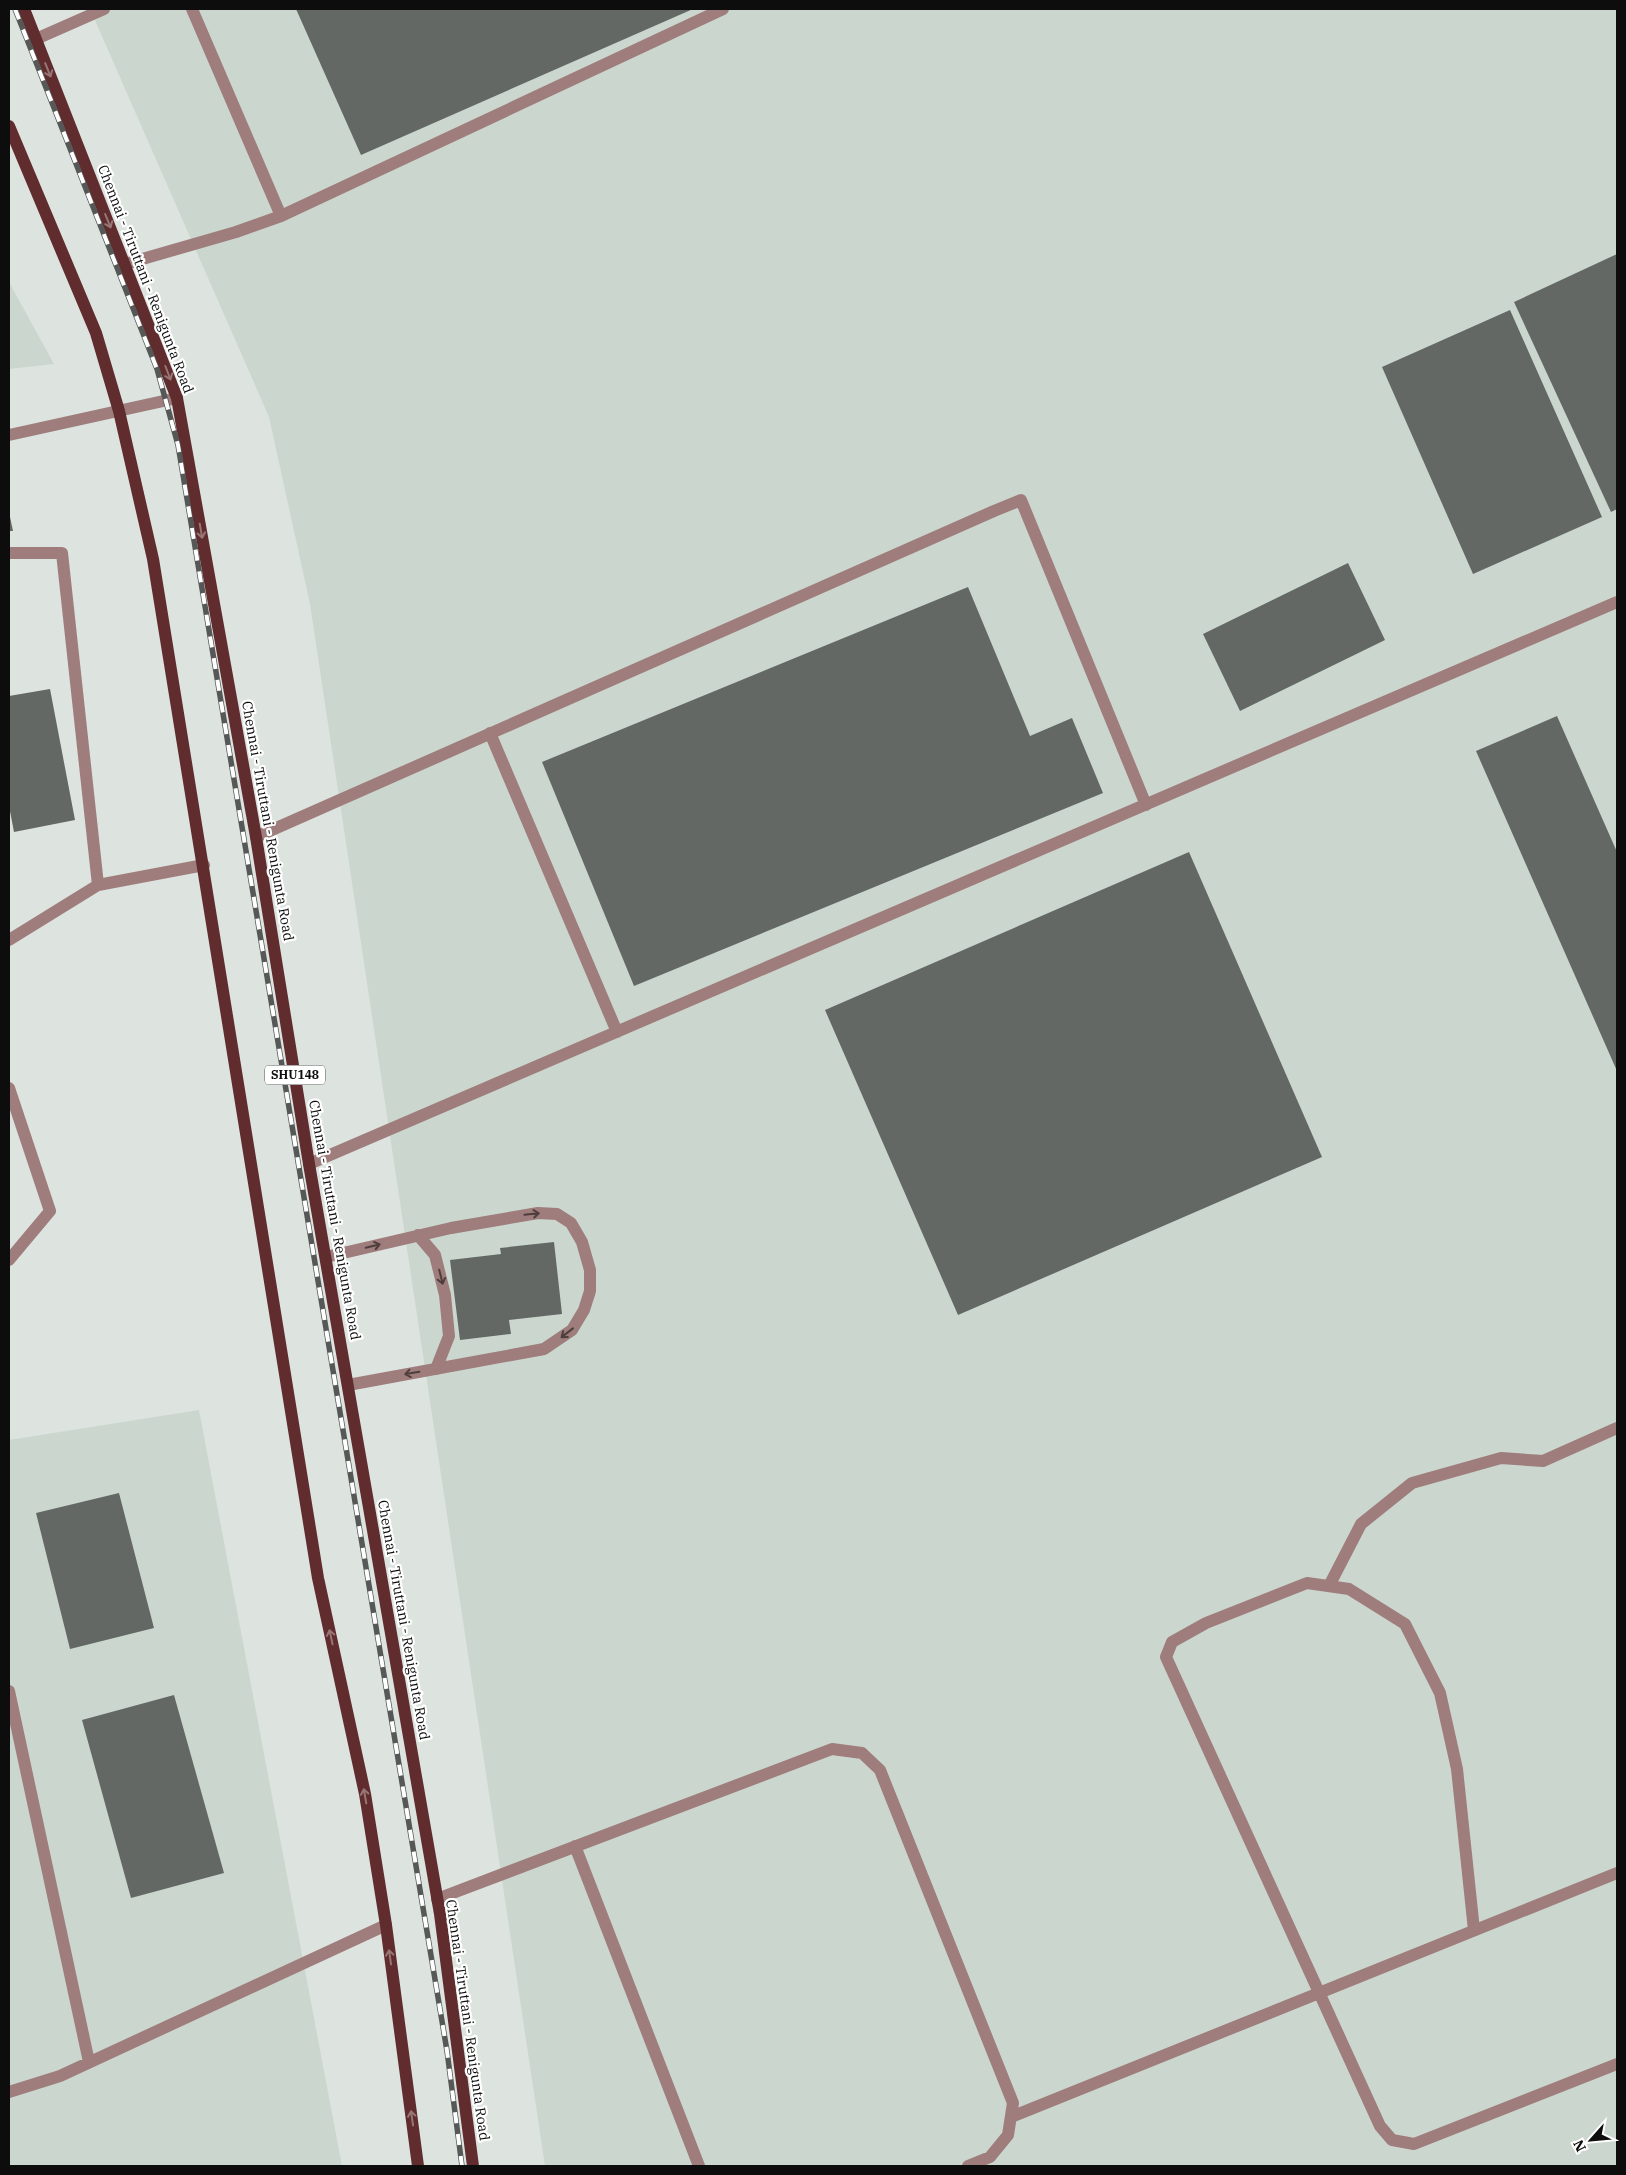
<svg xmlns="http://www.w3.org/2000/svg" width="1626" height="2175" viewBox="0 0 1626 2175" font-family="'IBM Plex Serif',serif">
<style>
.built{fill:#cbd7ce}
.building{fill:#636864}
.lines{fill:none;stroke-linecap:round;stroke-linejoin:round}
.minor{stroke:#9e7d7c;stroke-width:12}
.major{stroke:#602c2d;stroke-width:12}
.rail-casing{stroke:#555856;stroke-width:5.5}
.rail{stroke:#fff;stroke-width:4;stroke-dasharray:11;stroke-linecap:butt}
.oneway{stroke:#987676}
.oneway2{stroke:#4e3f3e}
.labels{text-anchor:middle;stroke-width:4.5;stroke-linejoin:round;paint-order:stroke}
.shield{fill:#fff;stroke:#555655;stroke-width:1}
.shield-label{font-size:12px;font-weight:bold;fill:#0c0d0c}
.street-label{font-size:14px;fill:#0c0d0c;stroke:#fff}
</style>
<rect width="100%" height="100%" fill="#dde3df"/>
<path class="built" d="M90 9H1617V2166H545L310 604 269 417Z
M9 282 54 364 9 369Z
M199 1410 342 2166H9V1440Z"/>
<path class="building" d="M296 9H693L361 155Z
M1617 254V509L1611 512 1514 302Z
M1510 310 1602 517 1473 574 1382 367Z
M9 512 13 531H9Z
M1348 563 1385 640 1240 711 1203 634Z
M968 587 1030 736 1072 718 1103 793 634 986 542 762Z
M50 689 75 820 14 832 9 806V696Z
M1557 716 1617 852V1071L1476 751Z
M1189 852 1322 1157 958 1315 825 1010Z
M554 1242 562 1314 509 1320 511 1334 460 1340 450 1260 501 1254 500 1248Z
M119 1493 154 1628 70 1649 36 1513Z
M174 1695 224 1873 131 1898 82 1720Z"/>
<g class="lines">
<path class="minor" d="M192 9 281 216
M36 39 104 9
M125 264 236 232 281 216 723 9
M9 435 177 398
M9 553H62L98 885
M490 733 617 1032
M256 837 994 511 1021 500 1146 805
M9 940 98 885 204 865
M9 1088 50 1211 9 1260
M309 1164 1617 602
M418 1235 435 1255 445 1295 449 1336 436 1369
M326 1257 451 1228 538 1213 557 1214 571 1223 582 1242 590 1270V1291L584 1310 572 1330 544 1349 348 1385
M1329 1586 1361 1524 1412 1483 1501 1458 1543 1461 1617 1428
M9 1691 89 2062
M575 1846 699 2166
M437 1899 832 1749 862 1753 880 1770 1013 2103 1008 2135 990 2157 968 2166
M1474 1930 1457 1769 1440 1693 1405 1624 1349 1589 1307 1583 1206 1623 1172 1642 1166 1657 1380 2126 1392 2140 1414 2144 1617 2064
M9 2092 60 2076 386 1925
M1011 2117 1617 1873"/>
<path class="major" d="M24 9 177 398 256 837 309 1164 440 1914 473 2166
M9 126 96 333 119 411 153 559 318 1578 365 1794 386 1925 418 2166"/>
<defs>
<path id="rail" d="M15 9 157 369 178 445 447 2051 462 2166"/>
</defs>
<use href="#rail" class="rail-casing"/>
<use href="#rail" class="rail"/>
</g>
<defs><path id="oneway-shaft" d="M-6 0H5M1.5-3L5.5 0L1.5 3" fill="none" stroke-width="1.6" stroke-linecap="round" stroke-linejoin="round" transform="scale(1.25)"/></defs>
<g class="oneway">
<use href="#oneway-shaft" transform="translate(48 70) rotate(68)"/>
<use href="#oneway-shaft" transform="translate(108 221) rotate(68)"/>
<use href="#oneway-shaft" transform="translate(168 373) rotate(69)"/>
<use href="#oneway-shaft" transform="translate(201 531) rotate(80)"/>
<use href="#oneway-shaft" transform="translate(331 1637) rotate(-102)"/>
<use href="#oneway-shaft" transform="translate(365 1796) rotate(-100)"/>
<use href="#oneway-shaft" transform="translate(390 1957) rotate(-98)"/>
<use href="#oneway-shaft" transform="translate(412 2118) rotate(-98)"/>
</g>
<g class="oneway2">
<use href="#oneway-shaft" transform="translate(532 1214) rotate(-6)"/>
<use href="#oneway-shaft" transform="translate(373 1246) rotate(-13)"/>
<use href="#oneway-shaft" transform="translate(441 1277) rotate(76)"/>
<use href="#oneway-shaft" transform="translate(567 1333) rotate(142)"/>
<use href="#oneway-shaft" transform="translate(412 1373) rotate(170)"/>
</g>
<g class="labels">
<rect class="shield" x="265" y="1065.5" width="60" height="19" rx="4"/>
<g class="shield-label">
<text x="295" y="1079">SHU148</text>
</g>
<g class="street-label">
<text transform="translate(146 279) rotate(69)" y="5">Chennai - Tiruttani - Renigunta Road</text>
<text transform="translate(268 821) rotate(80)" y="5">Chennai - Tiruttani - Renigunta Road</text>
<text transform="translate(335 1220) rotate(80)" y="5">Chennai - Tiruttani - Renigunta Road</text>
<text transform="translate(404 1620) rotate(80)" y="5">Chennai - Tiruttani - Renigunta Road</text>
<text transform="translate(468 2020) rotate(82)" y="5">Chennai - Tiruttani - Renigunta Road</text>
</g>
</g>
<rect width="1626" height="2175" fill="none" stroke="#0c0d0c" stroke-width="20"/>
<g transform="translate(1591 2140) rotate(243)" stroke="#ffffff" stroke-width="4" paint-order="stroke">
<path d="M0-4L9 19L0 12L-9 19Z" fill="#0c0d0c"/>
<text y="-8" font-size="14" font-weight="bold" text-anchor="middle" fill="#0c0d0c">N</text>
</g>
</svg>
